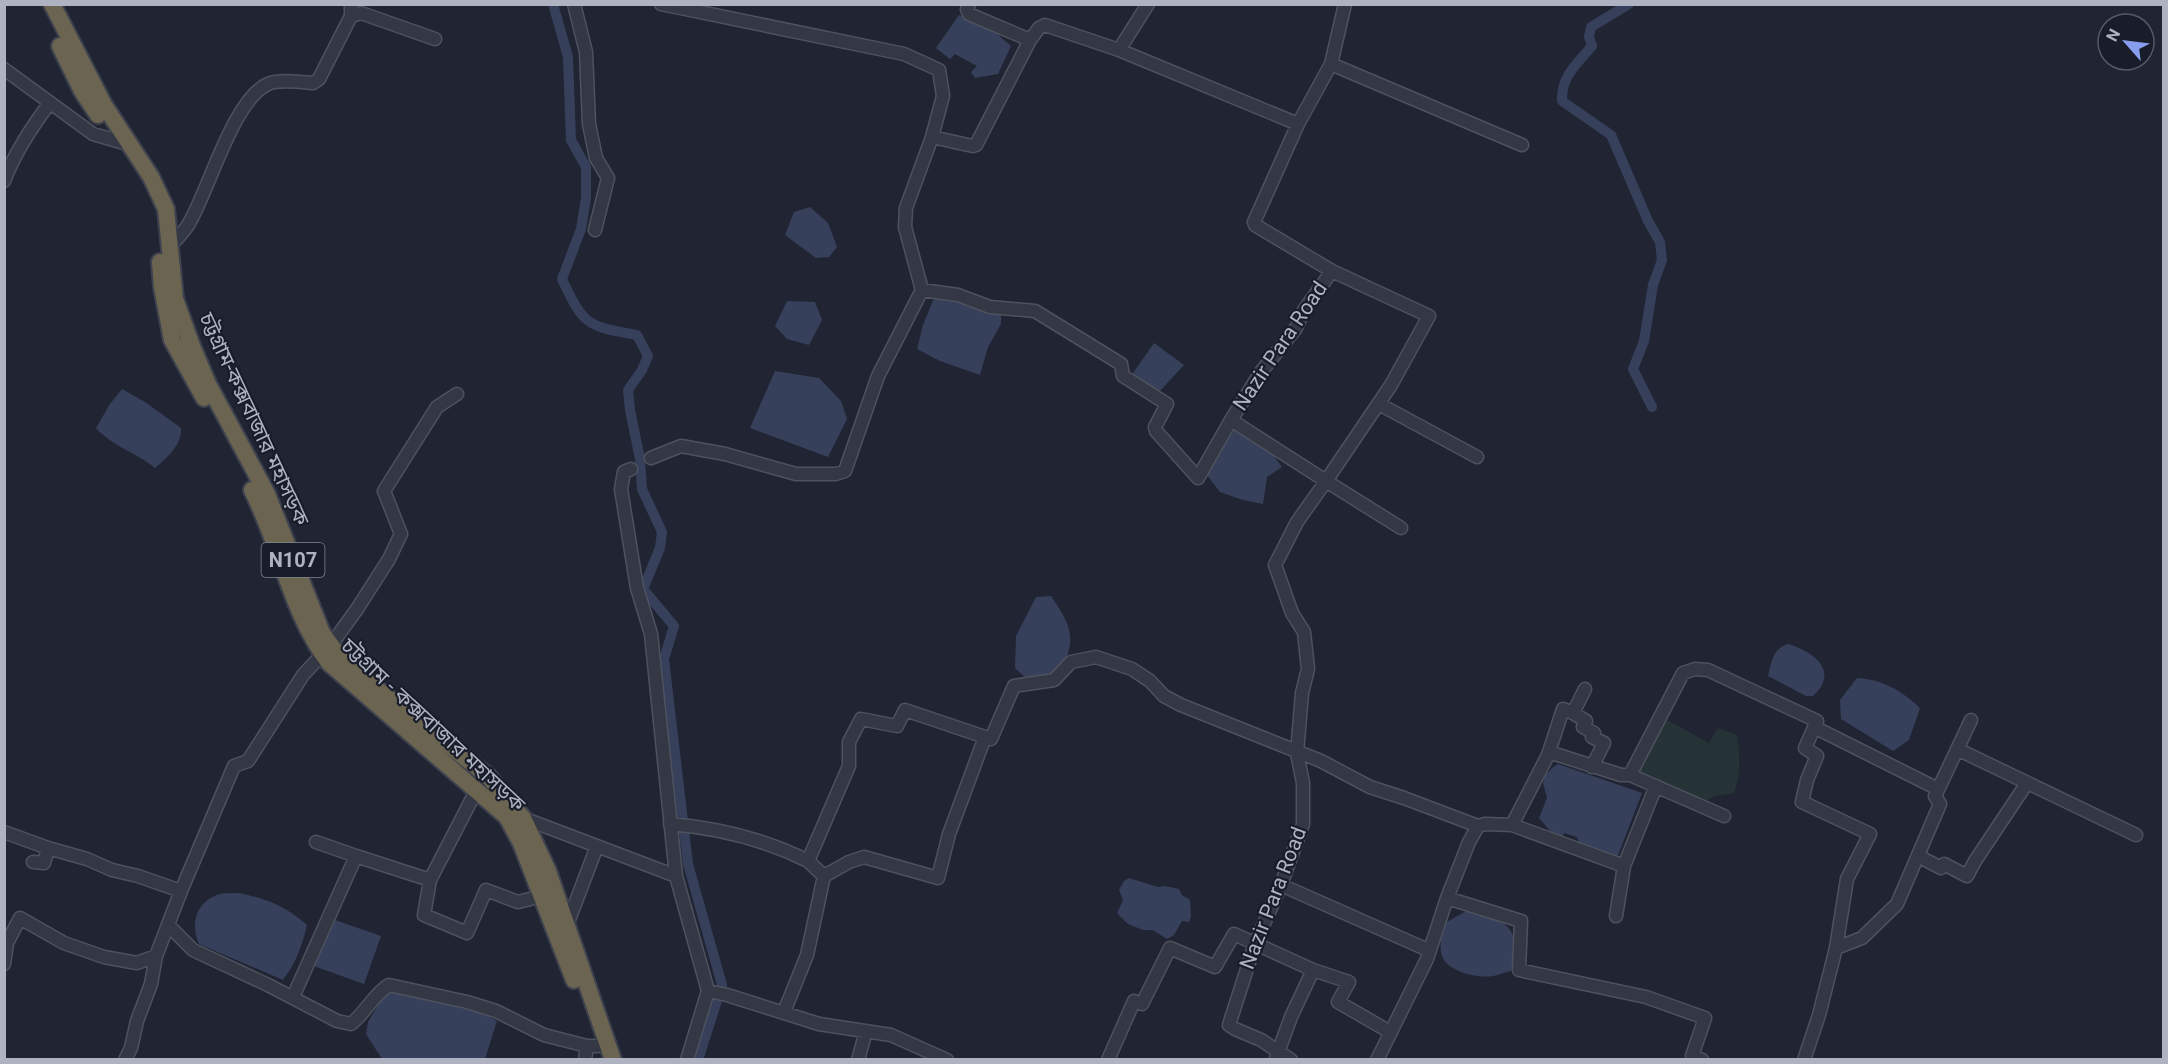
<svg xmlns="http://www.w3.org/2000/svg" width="2168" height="1064" viewBox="0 0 2168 1064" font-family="Roboto,'Noto Sans Bengali',sans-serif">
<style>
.green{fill:#253337}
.water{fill:#37405b}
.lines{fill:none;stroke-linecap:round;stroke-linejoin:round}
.canal{stroke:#37405b;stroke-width:10}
.minor-casing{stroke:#4e525f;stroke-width:15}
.highway-casing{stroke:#3e424f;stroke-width:20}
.minor{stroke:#343844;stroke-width:12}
.highway{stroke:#6a6451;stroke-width:16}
.labels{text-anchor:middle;stroke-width:4.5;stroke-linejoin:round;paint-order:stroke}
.shield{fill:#191d29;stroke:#818593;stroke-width:1.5}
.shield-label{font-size:20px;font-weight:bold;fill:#aeb2c1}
.street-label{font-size:21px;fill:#aeb2c1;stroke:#191d29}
</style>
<rect width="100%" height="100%" fill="#212533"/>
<path class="green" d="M1665 719 1709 743 1718 728 1737 735C1740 756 1741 773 1734 793L1715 796 1702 802 1637 772Z"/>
<path class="water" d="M959 15 987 25 1011 46 998 74 975 78 971 72 977 66 955 54 950 59 936 48Z
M810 207 828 223 837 247 829 257 816 258 785 235 794 212Z
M934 298 954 299 1001 314V324L988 347 980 375 940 361 917 349 923 325Z
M787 301 815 302 822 320 809 345 787 339 775 326Z
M1154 343 1184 365 1157 394 1131 376Z
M775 371 819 378 841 401 847 419 828 457 750 428Z
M122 389 145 402 181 428C182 445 167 458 155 468 137 453 112 446 96 428L110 404Z
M1236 427 1270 451 1282 467 1267 477 1263 504 1243 500 1220 492 1206 474Z
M1051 596C1072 627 1078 640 1058 675L1026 678 1015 668 1016 636 1036 597Z
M1788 644C1803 648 1828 661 1824 679 1823 686 1818 691 1813 696H1806L1768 676C1772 662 1772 649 1788 644Z
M1857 678C1882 679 1902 691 1920 708L1909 740 1893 751 1841 719 1840 700Z
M1558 764 1642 793 1617 858 1580 845 1577 837 1564 833 1562 837 1550 831 1539 818 1547 798 1543 783 1545 776 1552 768Z
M1129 878 1158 887 1165 886 1179 889 1182 895 1190 900 1191 917 1189 922 1182 921 1174 935 1167 939 1153 930H1143L1128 924 1117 913 1123 900 1119 890 1124 881Z
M239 893C267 899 285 906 307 925 302 946 296 963 283 980L199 944C190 924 196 901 220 894 225 893 233 893 239 893Z
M1466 911C1504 917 1525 929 1511 971 1505 972 1499 975 1493 976 1478 979 1447 971 1442 956 1439 946 1441 932 1445 923Z
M335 920 381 936 364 984 314 966Z
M394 990 487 1015 497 1021 485 1059H382L366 1034 368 1022 386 992Z"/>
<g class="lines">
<path class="canal" d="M553 4 568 57 571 140 586 167V198L581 229 562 279C584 326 587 326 637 335L648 356 642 370 628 390 630 410 640 459 642 489 662 532 660 548 643 589 674 626 664 659 688 864 722 985 698 1060
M1629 4 1591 27 1589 37 1592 46C1577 64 1561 76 1562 101L1611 135 1648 221 1660 242 1662 260 1653 285 1644 341 1633 369 1652 407"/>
<defs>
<path id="minor" d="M574 4 586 52 589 124 596 158 608 178 595 230
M661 4 904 54 939 70 943 96 932 137
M969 4 967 9 969 14 1030 40
M1345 4 1331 64 1298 124 1254 222 1255 225 1332 271 1429 316 1391 385 1326 481 1401 528
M351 16 361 13 435 39
M1119 50 1148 4
M1331 64 1522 145
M4 69 93 134 131 145
M4 181C15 152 31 128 49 104
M170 246C177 239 183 233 188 225 208 193 233 99 268 84 277 79 302 82 313 83L319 79 351 16V4
M922 290 958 295 990 307 1035 311 1121 364 1123 376 1167 404 1155 427 1156 431 1198 478 1231 420
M1379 404 1477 457
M651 458 681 446 725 454 796 474H836L845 471 878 376 922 290 905 227 906 208 932 137 973 146 976 145 1030 40 1039 28 1045 25 1119 50 1298 124
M631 469 624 472 621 489 637 588 651 634 676 876 708 991 687 1060
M1585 689 1573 713 1586 721 1583 727 1594 733 1592 737 1604 743 1592 767
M1814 727 1938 789
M1957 749 2136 835
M1548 755 1563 709 1573 713
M1630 775 1724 816
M523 818 676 876
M670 824C719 828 764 839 808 861
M1512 825 1624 866 1656 786
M4 832 48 848
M316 842 356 856
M1918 856 1941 868 1944 864 1967 876 1975 861 2027 783
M33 862 44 863 48 848 87 859 112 870 138 876 181 891
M824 876 849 862 864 857 938 878 949 834 985 737
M430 880 424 915 467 933 486 890 518 902 542 896
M1281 885 1428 950
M1447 898 1521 921 1519 970 1646 997 1705 1018 1692 1056 1702 1060
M1616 916 1624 866
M168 925 193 950 268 985 337 1021 351 1024C366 1012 374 994 389 985L467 1002 496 1011 544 1035 587 1046H598
M567 925 597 846
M4 964 7 943 20 918 64 943 104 957 137 963 156 956
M1313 970 1349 982 1338 1002 1390 1032
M708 991 727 995 819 1024 891 1035 947 1060
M293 997 356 856 430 880 476 791
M784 1012 807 955 824 876 808 861 849 766V742L861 719 897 726 905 710 991 739 1014 686 1054 680 1071 662 1096 657 1132 669 1150 681 1164 696 1181 705 1321 761 1370 787 1404 798 1478 826
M125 1060 131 1048 137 1021 151 984 156 956 181 891 234 766 248 761 303 675 331 645 357 609 389 559 401 534 384 491 437 407 457 394
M585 1060 587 1046
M858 1060 866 1031
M1108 1060 1134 1001 1142 1004 1170 948 1215 967 1234 934 1313 970 1291 1017 1276 1058
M1291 1060 1261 1040 1235 1029 1229 1025 1255 944 1281 885 1303 824V783L1297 753 1302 693 1308 669 1304 632 1292 613 1275 565 1297 522 1326 481 1231 420 1261 372 1296 328 1304 310 1332 271
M1377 1060 1427 959 1447 898 1469 842 1478 826 1485 824 1512 825 1548 755 1555 754 1621 775H1630L1683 673 1695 669 1708 670 1817 721 1805 748 1817 756 1807 780 1802 802 1870 834 1847 879 1836 948
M1804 1060 1819 1015 1836 948 1862 938 1897 904 1940 804 1935 796 1971 720"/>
<path id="highway" d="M52 4 104 105 151 177 166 209 175 299 192 346 208 384 267 494 322 633 345 664 488 776 523 818 548 871 613 1060
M60 46 82 91 98 115
M160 262 162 287 172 340 204 398
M252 490C281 547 290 611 329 663L507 817 521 843 574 980"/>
</defs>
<use href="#minor" class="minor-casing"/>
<use href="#highway" class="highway-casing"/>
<use href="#minor" class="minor"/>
<use href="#highway" class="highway"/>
</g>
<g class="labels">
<rect class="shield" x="261.5" y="543" width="63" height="34" rx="4.5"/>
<g class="shield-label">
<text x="293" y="567">N107</text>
</g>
<g class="street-label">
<text transform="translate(1280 346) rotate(-56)" y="7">Nazir Para Road</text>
<text transform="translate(254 419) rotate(65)" y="7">চট্টগ্রাম-কক্সবাজার মহাসড়ক</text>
<text transform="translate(433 725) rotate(43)" y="7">চট্টগ্রাম - কক্সবাজার মহাসড়ক</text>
<text transform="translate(1273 898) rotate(-69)" y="7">Nazir Para Road</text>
</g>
</g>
<rect width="2168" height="1064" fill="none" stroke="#aeb2c1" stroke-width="12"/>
<g transform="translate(2126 42) rotate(298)"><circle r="28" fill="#191d29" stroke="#555966" stroke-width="1.5"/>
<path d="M0-4.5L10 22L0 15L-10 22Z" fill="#879ded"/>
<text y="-9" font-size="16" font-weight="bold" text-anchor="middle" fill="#aeb2c1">N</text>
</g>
</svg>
